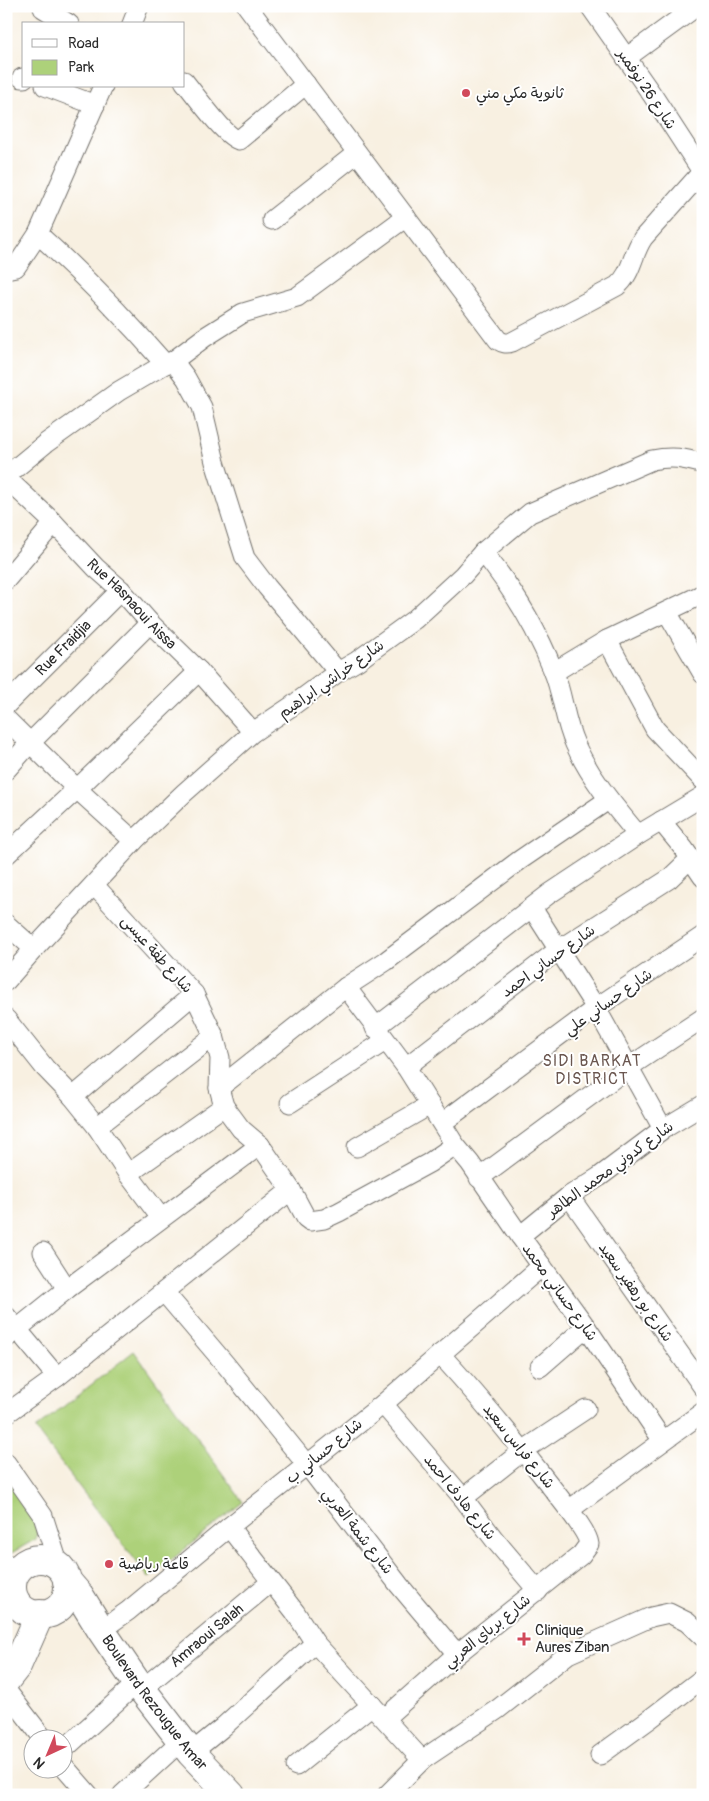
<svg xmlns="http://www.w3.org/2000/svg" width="709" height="1801" viewBox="0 0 709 1801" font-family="Pangolin,'Playpen Sans Arabic',sans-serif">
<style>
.green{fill:#add17a;stroke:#6c7e52}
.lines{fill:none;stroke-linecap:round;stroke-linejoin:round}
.street-casing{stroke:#73706b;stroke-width:21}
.secondary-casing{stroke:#73706b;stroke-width:30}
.street{stroke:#fff;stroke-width:19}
.secondary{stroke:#fff;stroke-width:28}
.poi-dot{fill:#d1495b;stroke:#fff;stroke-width:2}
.labels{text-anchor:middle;stroke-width:4;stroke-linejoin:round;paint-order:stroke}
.street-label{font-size:15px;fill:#2b2b2b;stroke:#fff}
.poi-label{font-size:15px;fill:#2b2b2b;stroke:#fff;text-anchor:start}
.neighbourhood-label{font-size:16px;letter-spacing:1px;fill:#6a564f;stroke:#fff}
</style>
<rect width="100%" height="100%" fill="#fff"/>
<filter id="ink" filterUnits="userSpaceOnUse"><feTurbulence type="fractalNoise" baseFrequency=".02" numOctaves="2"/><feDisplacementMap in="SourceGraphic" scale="10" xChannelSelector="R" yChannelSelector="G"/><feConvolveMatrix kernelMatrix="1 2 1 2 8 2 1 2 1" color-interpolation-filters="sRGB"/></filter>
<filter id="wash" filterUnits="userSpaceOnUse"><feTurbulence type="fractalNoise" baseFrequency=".0096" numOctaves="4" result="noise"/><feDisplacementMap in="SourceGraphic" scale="20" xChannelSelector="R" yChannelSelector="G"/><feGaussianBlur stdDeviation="1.12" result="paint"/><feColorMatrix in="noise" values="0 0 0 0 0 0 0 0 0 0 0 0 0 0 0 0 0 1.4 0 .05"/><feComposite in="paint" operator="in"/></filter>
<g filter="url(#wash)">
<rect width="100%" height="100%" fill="#f8f0e1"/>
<path class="green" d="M134 1351 243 1502 149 1578 35 1429Z
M6 1477 39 1524 36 1539 8 1555 6 1554Z"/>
</g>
<g filter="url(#ink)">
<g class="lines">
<defs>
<g id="street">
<path d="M247 6 498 340C503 343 506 344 512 342L617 286C632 274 632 254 643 238L702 172"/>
<path d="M590 6 653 96 703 173"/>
<path d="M43 8 69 24"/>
<path d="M132 24 139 6"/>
<path d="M626 58 697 6"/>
<path d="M22 78H24"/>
<path d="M184 81C193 92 227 139 239 140L306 84"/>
<path d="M45 86 95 105"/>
<path d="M272 220 357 153"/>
<path d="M38 234C83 275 125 318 165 364"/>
<path d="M6 269 16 267 38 234 103 86"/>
<path d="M173 361 186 378 202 407 215 462 245 558 267 587 338 672"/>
<path d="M6 476 46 443 119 391 165 364 173 361 205 337 243 313 297 297 406 217"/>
<path id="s1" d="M6 478 54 523 96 568 121 590 150 623 199 671 253 732"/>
<path d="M483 552C512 588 536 627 553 670 563 694 564 720 575 744 590 778 614 806 638 835"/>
<path d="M6 580 54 523"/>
<path d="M667 612 703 674"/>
<path d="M607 640 655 729 703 780"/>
<path d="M554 672 607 640 703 594"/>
<path id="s2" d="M6 705 121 590"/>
<path d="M6 719 77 789 134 841"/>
<path d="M6 770 30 743 150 623"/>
<path d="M661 821 684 849 703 877"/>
<path d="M6 855 77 789 199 671"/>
<path d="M94 885 194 994 214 1036 220 1058 219 1088 224 1106 241 1129 260 1145 291 1190 306 1218 310 1221 324 1219 339 1212 429 1163 455 1145"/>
<path d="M532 908 596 1008 663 1129"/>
<path d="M6 924 34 949"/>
<path d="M6 981 34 949 134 841 184 793 253 732 292 706 338 672 357 661 415 619 463 575 483 552 530 513 652 460C672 456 683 458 703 464"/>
<path d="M346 987 406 1067 455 1145 470 1163 520 1236 586 1327 663 1441"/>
<path d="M6 1019 45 1068 73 1097 97 1127 128 1174 161 1218"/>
<path d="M375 1028 549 894 638 835 703 796"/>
<path d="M406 1067 558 950 669 879 691 858"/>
<path d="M219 1088 346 987 386 961 520 860 608 800"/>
<path d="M73 1097 194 994"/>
<path d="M290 1103 385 1041"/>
<path d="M442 1123 596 1008 703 936"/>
<path d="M97 1127 214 1036"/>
<path d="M357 1147 430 1105"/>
<path d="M128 1174 224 1106"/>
<path d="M479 1178 629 1067 703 1018"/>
<path d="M569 1196 703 1387"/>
<path d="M520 1236 569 1196 599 1177 663 1129 703 1105"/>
<path d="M43 1252 67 1289"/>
<path d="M164 1292 226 1365 307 1465 399 1585 457 1654"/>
<path d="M6 1316 57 1377"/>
<path d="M6 1338 67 1289 260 1145"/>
<path d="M540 1367 586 1327"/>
<path d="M383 1404 463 1498 494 1539 538 1591"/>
<path d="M6 1414 57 1377 291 1190"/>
<path d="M6 1463 43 1516 59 1566"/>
<path d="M463 1498 524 1450 586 1409"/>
<path d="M569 1510 703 1412"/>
<path d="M229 1527 295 1612 315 1643 422 1760"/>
<path d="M6 1564 19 1568"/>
<path d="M101 1630 128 1611 229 1527 383 1404 542 1266"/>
<path id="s3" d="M142 1689 271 1582"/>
<path d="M6 1690 43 1738"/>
<path d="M385 1718 457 1654 581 1555 589 1544C588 1532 564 1504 556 1493 519 1445 481 1399 440 1354"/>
<path d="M62 1751 137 1683"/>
<path d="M191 1753 223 1727 315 1643"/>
<path d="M600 1755 651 1718 703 1678"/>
<path d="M62 1764 89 1795"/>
<path d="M296 1766 372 1705"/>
<path d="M122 1795 182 1740"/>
<path d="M387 1795 422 1760 498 1709 568 1654 651 1617 669 1613 687 1622 703 1637"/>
</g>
<g id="secondary">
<circle cx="40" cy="1587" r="28"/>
<path id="s4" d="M67 1581 80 1596 101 1630 137 1683 191 1753 231 1795"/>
<path d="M6 1680 17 1666 40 1614"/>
</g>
</defs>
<use href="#street" class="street-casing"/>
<use href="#secondary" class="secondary-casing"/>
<use href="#street" class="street"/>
<use href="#secondary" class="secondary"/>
</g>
</g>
<g class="poi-dot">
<circle cx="466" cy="93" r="5"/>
<circle cx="109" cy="1564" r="5"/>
<path d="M521.5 1631.5h5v5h5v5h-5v5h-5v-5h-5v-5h5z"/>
</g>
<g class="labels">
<g class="street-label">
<text transform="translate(647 89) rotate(56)" y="5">شارع 26 نوفمبر</text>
<text dy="5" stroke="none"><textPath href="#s1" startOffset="178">Rue Hasnaoui Aissa</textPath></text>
<text dy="5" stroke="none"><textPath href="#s2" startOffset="81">Rue Fraidjia</textPath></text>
<text transform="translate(331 679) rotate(-35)" y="5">شارع خراشي ابراهيم</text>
<text transform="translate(157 954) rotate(48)" y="5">شارع طفة عيسى</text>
<text transform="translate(548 961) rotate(-36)" y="5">شارع حساني احمد</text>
<text transform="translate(608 1002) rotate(-35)" y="5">شارع حساني علي</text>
<text transform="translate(610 1169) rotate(-36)" y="5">شارع كدوني محمد الطاهر</text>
<text transform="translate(560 1292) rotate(54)" y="5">شارع حساني محمد</text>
<text transform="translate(636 1292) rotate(55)" y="5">شارع بو رهفير سعيد</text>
<text transform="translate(519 1446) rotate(51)" y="5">شارع فراس سعيد</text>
<text transform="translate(324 1451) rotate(-39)" y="5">شارع حساني ب</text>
<text transform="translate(460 1497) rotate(51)" y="5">شارع هادف احمد</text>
<text transform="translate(358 1531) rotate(52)" y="5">شارع شمة العربي</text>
<text transform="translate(487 1631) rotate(-39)" y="5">شارع برباي العربي</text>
<text dy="5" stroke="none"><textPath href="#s3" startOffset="84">Amraoui Salah</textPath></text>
<text dy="5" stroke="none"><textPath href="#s4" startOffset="150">Boulevard Rezougue Amar</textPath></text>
</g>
<g class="poi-label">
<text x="476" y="98">ثانوية مكي مني</text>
<text x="119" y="1569">قاعة رياضية</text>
<text x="535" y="1635">Clinique<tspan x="535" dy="17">Aures Ziban</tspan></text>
</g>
<g class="neighbourhood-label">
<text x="592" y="1066">SIDI BARKAT<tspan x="592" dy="18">DISTRICT</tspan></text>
</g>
</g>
<rect width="709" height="1801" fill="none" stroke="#fff" stroke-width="25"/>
<rect x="22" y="22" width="162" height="65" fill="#ffffff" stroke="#aaaaaa"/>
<rect x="32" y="39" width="25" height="8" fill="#ffffff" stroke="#aaaaaa"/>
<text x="68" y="48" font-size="15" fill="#2b2b2b">Road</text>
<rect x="32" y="60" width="25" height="15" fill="#add17a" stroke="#aaaaaa"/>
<text x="68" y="72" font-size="15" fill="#2b2b2b">Park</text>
<g transform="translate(48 1754) rotate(224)"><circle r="24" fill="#ffffff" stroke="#aaaaaa"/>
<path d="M0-4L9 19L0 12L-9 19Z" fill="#d1495b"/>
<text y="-8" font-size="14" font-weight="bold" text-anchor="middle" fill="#2b2b2b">N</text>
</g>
</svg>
